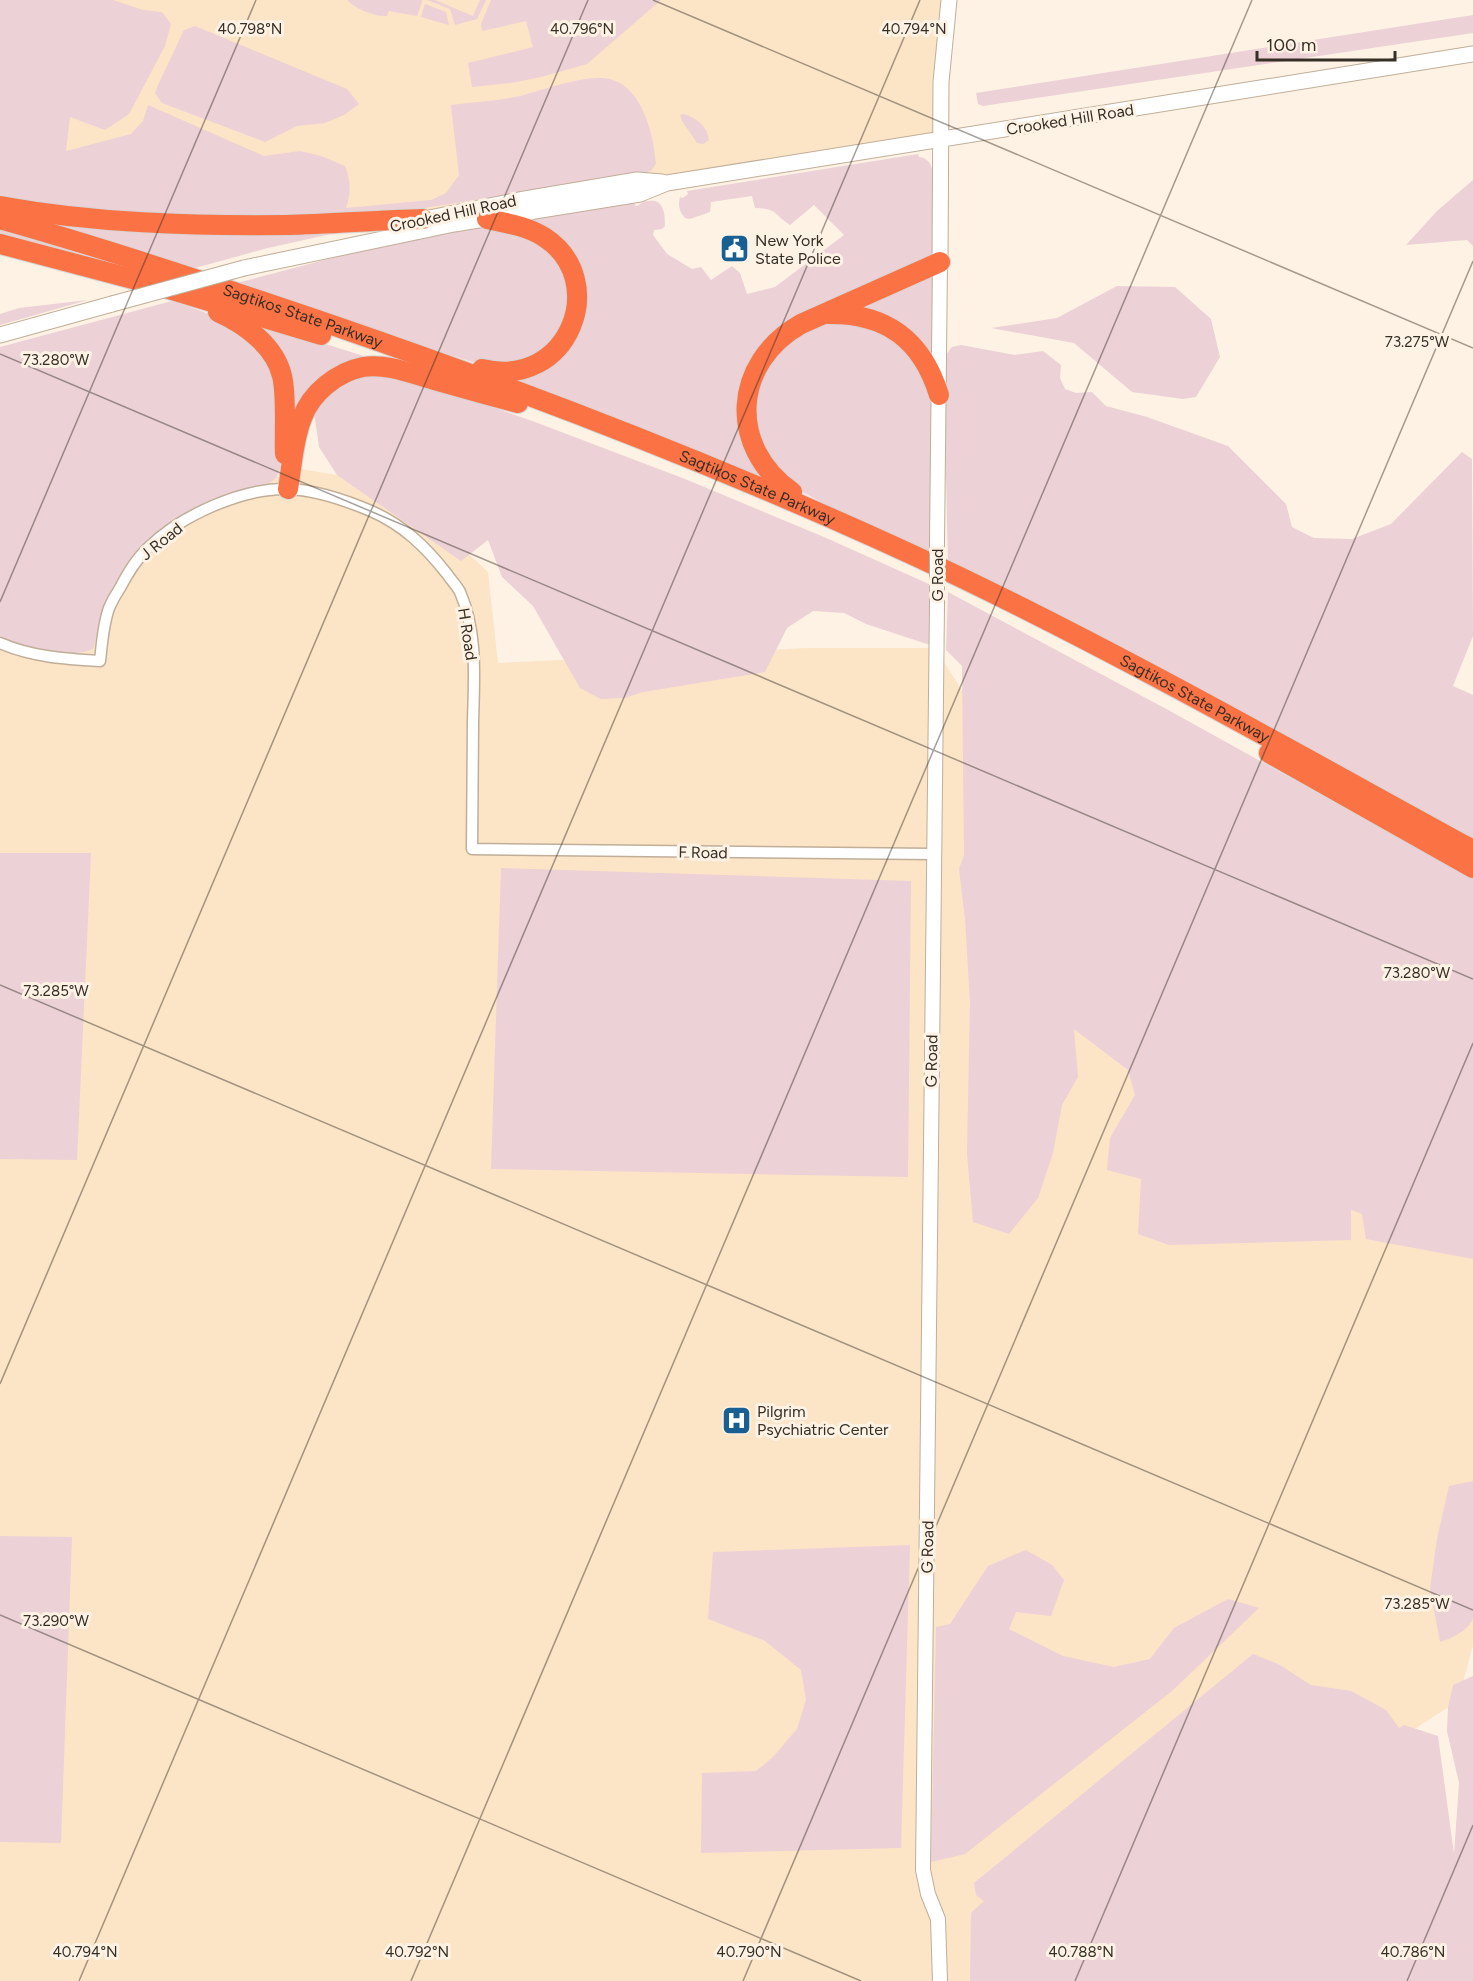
<svg xmlns="http://www.w3.org/2000/svg" width="1473" height="1981" viewBox="0 0 1473 1981" font-family="Figtree,sans-serif">
<style>
.built{fill:#fce4c7}
.green{fill:#ecd1d6}
.lines{fill:none;stroke-linecap:round;stroke-linejoin:round}
.minor-casing{stroke:#c0ae98;stroke-width:13}
.tertiary-casing{stroke:#c0ae98;stroke-width:16}
.secondary-casing{stroke:#c0ae98;stroke-width:17}
.motorway-casing{stroke:#d7d5d4;stroke-width:22}
.minor{stroke:#fff;stroke-width:10}
.tertiary{stroke:#fff;stroke-width:14}
.secondary{stroke:#fff;stroke-width:15}
.motorway{stroke:#fb7244;stroke-width:20}
.tertiary-bridge-casing{stroke:#c0ae98;stroke-width:16;stroke-linecap:butt}
.secondary-bridge-casing{stroke:#c0ae98;stroke-width:17;stroke-linecap:butt}
.tertiary-bridge{stroke:#fff;stroke-width:14}
.secondary-bridge{stroke:#fff;stroke-width:15}
.ticks{fill:none;stroke:#362f26;stroke-width:1.5;stroke-opacity:0.45}
.labels{text-anchor:middle;stroke-width:6;stroke-linejoin:round;paint-order:stroke}
.street-label{font-size:16px;fill:#362f26;stroke:#fef2e4}
.poi-label{font-size:16px;fill:#362f26;stroke:#fef2e4;text-anchor:start}
.ticks-label{font-size:15px;text-anchor:middle;fill:#362f26;stroke:#fef2e4;stroke-width:6;stroke-linejoin:round;paint-order:stroke}
</style>
<rect width="100%" height="100%" fill="#fef2e4"/>
<path class="built" d="M0 0H947L940 137 581 194 344 219 53 212Z
M265 463 355 478 434 522 488 572 498 663 806 648H935L1039 811 1473 1195V1645L1458 1701 1022 1981H0V617Z"/>
<path class="green" d="M0 0H113L143 10 162 12 171 24 165 46 129 114 105 130 70 117 66 151 131 134 143 121 148 105 264 156 300 151 321 156 345 166C351 181 351 194 346 208L431 200 446 193 459 175 451 105C474 102 498 101 520 96 543 90 578 77 601 78 641 79 653 132 656 163L652 170 644 174 405 211 340 217 130 214 0 200Z
M347 0H422V2L417 16 389 11 387 16C375 17 354 8 347 0Z
M427 0H435L473 16 480 0H486L477 19 455 25 450 9Z
M491 0H661L587 64 541 77 511 83 472 87 468 63 533 47 526 21 482 31 481 24Z
M425 4 446 12 449 25 421 17Z
M1473 15V33L983 106 978 104 976 93Z
M195 26 347 89 359 104 344 115 325 123 297 126 265 142 162 103 155 93 158 85 184 30Z
M684 114C698 119 707 126 709 140L703 144 697 143 682 121 680 115Z
M918 154 919 157C927 158 930 162 932 169L934 170 933 254 930 260 779 334 744 394 771 483 501 376 554 362 583 286 519 220 629 202 630 204 634 203 636 206 639 205 644 201C647 202 651 200 655 201 665 204 665 218 665 226L662 229 654 230 653 235 667 254 692 269 701 267 711 280 732 266 740 273 747 294 775 287 844 235 814 205 790 225C772 213 779 209 755 208L752 196 711 202 710 212 690 219 685 218C679 212 678 205 680 197L683 198 688 194 687 191Z
M1473 180V246L1467 240 1406 245 1437 211Z
M23 219 349 230 268 248 195 268 237 283 393 242 469 227H496L528 234 553 249 568 275 573 303 565 332 516 367 485 366Z
M0 224 49 237 152 277 0 237Z
M935 271V363L851 308Z
M1117 286 1175 287 1211 319 1220 357 1196 397 1183 399 1132 392 1074 343 991 328 1057 318Z
M88 300 0 325V314L19 308Z
M172 301C220 316 273 337 281 394 284 418 280 444 280 468L276 478 265 487 196 509 160 530 128 562 103 612 93 649C69 660 23 649 0 636V347Z
M245 319 383 362 340 368 293 424 291 398Z
M824 321 865 322 917 355 933 404 932 558 897 541 872 525 834 509 795 488 771 468 753 425 760 376 787 340Z
M961 345 1015 355 1043 351 1061 365 1060 378 1065 389 1076 393 1092 392 1106 406 1147 417 1228 446 1286 504 1292 527 1314 538 1352 539 1391 524 1462 452 1472 459 1473 636 1453 686 1473 695V839L1384 792 1226 703 976 578 977 574 948 565 945 434 946 355 952 347Z
M358 373 410 378 535 422 685 479 824 537 931 585 930 645 866 624 844 613 813 611 787 628 765 672 643 692 625 698 601 699 580 688 533 606 502 577 488 540 461 561 337 475 319 447 313 405Z
M948 592 1170 711 1473 879V1259L1366 1239 1362 1214 1351 1210V1240L1169 1245 1138 1234 1141 1179 1107 1170 1110 1138 1135 1095 1128 1070 1074 1029 1078 1077 1062 1105 1053 1153 1038 1198 1009 1234 973 1222 967 1154 970 1002 965 919 959 869 964 855 962 666 946 650Z
M0 853H91L77 1160 0 1159Z
M501 868 911 881 908 1177 491 1169Z
M1473 1481V1618C1469 1630 1451 1639 1440 1642L1430 1588 1437 1539 1449 1486Z
M0 1536 72 1537 61 1843 0 1842Z
M910 1545 901 1848 701 1853 702 1773 756 1771 772 1758 797 1729 806 1700 801 1670 765 1641 708 1619 713 1552Z
M1026 1550 1052 1565 1064 1580 1051 1616 1016 1612 1009 1629 1063 1656 1114 1667 1150 1659 1174 1628 1228 1599 1259 1608 1172 1691 965 1854 931 1862 936 1627 950 1624 988 1566Z
M1253 1654 1278 1664 1311 1685 1351 1691 1386 1710 1399 1728 1404 1725 1438 1736 1454 1854 1459 1783 1447 1731 1448 1707 1453 1685 1473 1676V1981H970L971 1913 984 1901 976 1895 974 1883Z"/>
<g class="lines">
<defs>
<path id="minor" d="M0 643C32 657 66 659 100 661 102 643 103 625 109 608 112 601 116 594 120 588 128 573 136 559 149 547 182 515 242 488 288 489 317 490 345 500 371 511 403 525 426 547 447 574 451 580 457 586 460 592 478 633 474 679 473 722 473 765 472 807 472 849L933 854"/>
<path id="tertiary" d="M937 542 940 262
M937 604 923 1870 928 1894 938 1919 940 1981"/>
<path id="secondary" d="M414 221 519 200 637 180 662 182
M940 262 941 82 949 0
M244 268 454 224 640 194 667 183 1473 54
M0 335 112 304"/>
<g id="motorway">
<path d="M0 206C94 223 191 226 286 225 332 224 377 220 423 219"/>
<path id="s1" d="M0 219C114 251 226 289 338 327 550 400 758 481 960 577 1134 661 1303 757 1473 850"/>
<path d="M0 244 152 284 321 335"/>
<path d="M218 312C245 324 275 346 282 376 287 395 284 433 285 454"/>
<path d="M828 314C887 313 922 340 939 395"/>
<path d="M482 369C569 390 611 280 544 237 527 226 506 223 487 219"/>
<path d="M288 489C292 466 293 440 302 418 311 393 337 372 363 367 386 363 413 374 434 380 462 388 490 396 518 403"/>
<path d="M792 492C728 447 732 363 801 324L940 262"/>
<path d="M1269 753 1473 868"/>
</g>
</defs>
<use href="#minor" class="minor-casing"/>
<use href="#tertiary" class="tertiary-casing"/>
<use href="#secondary" class="secondary-casing"/>
<use href="#motorway" class="motorway-casing"/>
<use href="#minor" class="minor"/>
<use href="#tertiary" class="tertiary"/>
<use href="#secondary" class="secondary"/>
<use href="#motorway" class="motorway"/>
<defs>
<path id="tertiary-bridge" d="M937 604V542"/>
<path id="secondary-bridge" d="M112 304 244 268"/>
</defs>
<use href="#tertiary-bridge" class="tertiary-bridge-casing"/>
<use href="#secondary-bridge" class="secondary-bridge-casing"/>
<use href="#tertiary-bridge" class="tertiary-bridge"/>
<use href="#secondary-bridge" class="secondary-bridge"/>
</g>
<path class="ticks" d="M653 0 1473 348M0 354 1473 979M0 602 256 0M0 985 1473 1610M0 1384 588 0M0 1615 861 1981M79 1981 920 0M411 1981 1252 0M743 1981 1473 261M1075 1981 1473 1043M1407 1981 1473 1825"/>
<defs>
<symbol id="civic-square" viewBox="-11 -11 22 22"><rect x="-9" y="-9" width="18" height="18" rx="4" fill="#185f93" stroke="#fef2e4"/><path d="M-.6-6.5H3V-4.5H.6V-3L4-1V1h2V6H-6V1h2V-1L-.6-3ZM-1.2 2.5V6h2.4V2.5Z" fill="#fff"/></symbol>
<symbol id="hospital-square" viewBox="-11 -11 22 22"><rect x="-9" y="-9" width="18" height="18" rx="4" fill="#185f93" stroke="#fef2e4"/><path d="M-5-5h3v3.5h4V-5h3V5h-3V1.5h-4V5h-3Z" fill="#fff"/></symbol>
</defs>
<g fill-rule="evenodd">
<use href="#civic-square" x="718" y="232" width="33" height="33"/>
<use href="#hospital-square" x="720" y="1404" width="33" height="33"/>
</g>
<g class="labels">
<g class="street-label">
<text transform="translate(1070 119) rotate(-9)" y="6">Crooked Hill Road</text>
<text transform="translate(453 213) rotate(-12)" y="6">Crooked Hill Road</text>
<text dy="6" stroke="none"><textPath href="#s1" startOffset="318">Sagtikos State Parkway</textPath></text>
<text dy="6" stroke="none"><textPath href="#s1" startOffset="804">Sagtikos State Parkway</textPath></text>
<text transform="translate(161 541) rotate(-39)" y="6">J Road</text>
<text transform="translate(937 575) rotate(-90)" y="6">G Road</text>
<text transform="translate(468 634) rotate(81)" y="6">H Road</text>
<text dy="6" stroke="none"><textPath href="#s1" startOffset="1290">Sagtikos State Parkway</textPath></text>
<text transform="translate(703 852) rotate(1)" y="6">F Road</text>
<text transform="translate(931 1061) rotate(-89)" y="6">G Road</text>
<text transform="translate(927 1547) rotate(-89)" y="6">G Road</text>
</g>
<g class="poi-label">
<text x="755" y="246">New York<tspan x="755" dy="18">State Police</tspan></text>
<text x="757" y="1417">Pilgrim<tspan x="757" dy="18">Psychiatric Center</tspan></text>
</g>
</g>
<g class="ticks-label">
<text x="914" y="34">40.794°N</text>
<text x="250" y="34">40.798°N</text>
<text x="582" y="34">40.796°N</text>
<text x="1417" y="347">73.275°W</text>
<text x="56" y="365">73.280°W</text>
<text x="1417" y="978">73.280°W</text>
<text x="56" y="996">73.285°W</text>
<text x="1417" y="1609">73.285°W</text>
<text x="56" y="1626">73.290°W</text>
<text x="85" y="1957">40.794°N</text>
<text x="417" y="1957">40.792°N</text>
<text x="749" y="1957">40.790°N</text>
<text x="1081" y="1957">40.788°N</text>
<text x="1413" y="1957">40.786°N</text>
</g>
<path d="M1257 51v9h138v-9" fill="none" stroke="#362f26" stroke-width="3"/>
<text x="1266" y="51" font-size="18" fill="#362f26" stroke="#fef2e4" stroke-width="4.5" paint-order="stroke">100 m</text>
</svg>
